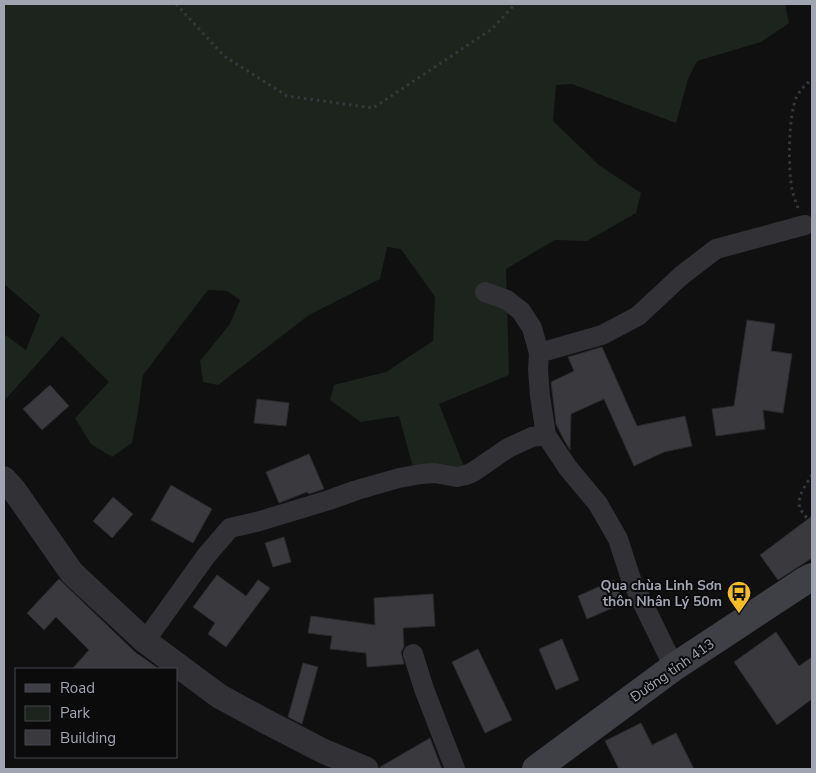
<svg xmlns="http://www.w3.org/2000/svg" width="816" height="773" viewBox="0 0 816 773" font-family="'Nunito Sans',sans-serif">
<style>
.green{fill:#1c241d}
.building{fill:#3a3a3e;stroke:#2a2a2d}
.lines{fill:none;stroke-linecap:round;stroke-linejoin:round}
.path{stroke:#37383d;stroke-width:3;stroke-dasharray:2.5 4;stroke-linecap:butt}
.minor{stroke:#313136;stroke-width:20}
.tertiary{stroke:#313136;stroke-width:25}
.secondary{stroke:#3f4046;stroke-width:28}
.labels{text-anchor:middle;stroke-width:4;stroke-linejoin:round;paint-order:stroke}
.poi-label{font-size:14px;font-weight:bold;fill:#a1a5b2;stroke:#0b0b0c;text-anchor:end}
.street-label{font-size:14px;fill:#a1a5b2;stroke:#0b0b0c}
</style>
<rect width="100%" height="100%" fill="#101011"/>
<path class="green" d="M4 4H785L789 23 761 42 697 61 688 79 676 123 572 84 556 85 553 121 600 166 641 193 636 213 587 241 555 240 506 269 509 375 439 404 465 469 413 467 399 416 361 422 330 400 334 385 386 372 433 341 435 297 401 249 387 247 380 279 309 315 218 385 203 382 200 361 230 324 240 300 227 291 208 290 143 375 138 411 132 443 112 457 91 444 75 418 109 382 62 336 4 401V334L26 350 40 315 4 284Z"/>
<path class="building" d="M747 320 775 324 771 351 792 354 783 413 763 410 765 429 716 436 712 409 734 406Z
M602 347 637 426 685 416 692 446 664 452 634 466 604 399 571 414 570 450 564 440 556 424 551 382 574 371 568 357Z
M50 385 69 406 42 430 23 409Z
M257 399 289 403 286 426 254 423Z
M309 454 324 489 309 494 307 492 279 503 266 472Z
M171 485 212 509 193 543 151 520Z
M113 497 133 514 112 538 93 521Z
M812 516V558L778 580 760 555Z
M284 537 291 562 273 567 265 543Z
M217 575 246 596 258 580 270 588 226 647 208 634 215 623 193 607Z
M59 579 135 652 159 669H72L89 650 56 617 44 630 27 613Z
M614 580 624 603 587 619 578 596Z
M433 594 435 626 403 628 404 647 401 652 404 664 367 667 366 653 330 649 332 636 308 633 311 616 375 625 374 598Z
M776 632 799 666 812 657V699L777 725 734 662Z
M562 639 579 680 556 690 539 649Z
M478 649 512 720 485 733 452 662Z
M303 663 318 667 302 724 288 717Z
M641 723 652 745 676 733 694 769H619L605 741Z
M430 738 442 769H380V767Z"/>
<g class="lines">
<path class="path" d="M176 4 224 56 287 96 373 108 492 29 515 4
M798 208C796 202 793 195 792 189 788 169 788 114 797 96 801 89 806 84 812 79
M812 475C807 483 796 497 800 508 802 513 808 519 812 524"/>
<path class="minor" d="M485 292 507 300 521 311 532 328 539 353 538 370 540 396 546 435 568 468 598 504 618 539 631 579 674 667
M539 353 602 335 638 316 682 275 716 249 805 225
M145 641 206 556 230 528 260 521 329 500 357 490 399 478 421 474 435 473 457 477 466 475 473 472 508 448 532 437 546 435
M413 654 424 689 455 769"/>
<path class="tertiary" d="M4 479 14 490 72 573 145 641 219 696 265 721 323 751 366 769"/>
<path class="secondary" d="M536 769 674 667 806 580 812 577"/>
</g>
<defs>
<symbol id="bus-pin" viewBox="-11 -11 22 30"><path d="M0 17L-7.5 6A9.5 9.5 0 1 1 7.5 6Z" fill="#f4bd25" stroke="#0b0b0c"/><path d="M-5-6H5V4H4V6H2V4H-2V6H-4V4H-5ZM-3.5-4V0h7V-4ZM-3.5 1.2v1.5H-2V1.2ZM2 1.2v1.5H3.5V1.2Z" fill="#111"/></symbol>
</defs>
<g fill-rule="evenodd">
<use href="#bus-pin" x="725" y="579" width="28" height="38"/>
</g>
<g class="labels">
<g class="poi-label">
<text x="722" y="590">Qua chùa Linh Sơn<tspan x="722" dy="16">thôn Nhân Lý 50m</tspan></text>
</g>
<g class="street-label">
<text transform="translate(672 670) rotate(-35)" y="5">Đường tỉnh 413</text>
</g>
</g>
<rect width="816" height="773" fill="none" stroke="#a1a5b2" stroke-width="10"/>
<rect x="15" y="668" width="162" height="90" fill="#0b0b0c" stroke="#47494e"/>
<rect x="25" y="684" width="25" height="8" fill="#3f4046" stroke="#47494e"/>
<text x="60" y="693" font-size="15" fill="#a1a5b2">Road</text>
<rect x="25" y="706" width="25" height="15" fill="#1c241d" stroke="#47494e"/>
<text x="60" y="718" font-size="15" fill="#a1a5b2">Park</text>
<rect x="25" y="730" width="25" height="15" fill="#3a3a3e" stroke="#47494e"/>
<text x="60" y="743" font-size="15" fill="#a1a5b2">Building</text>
</svg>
